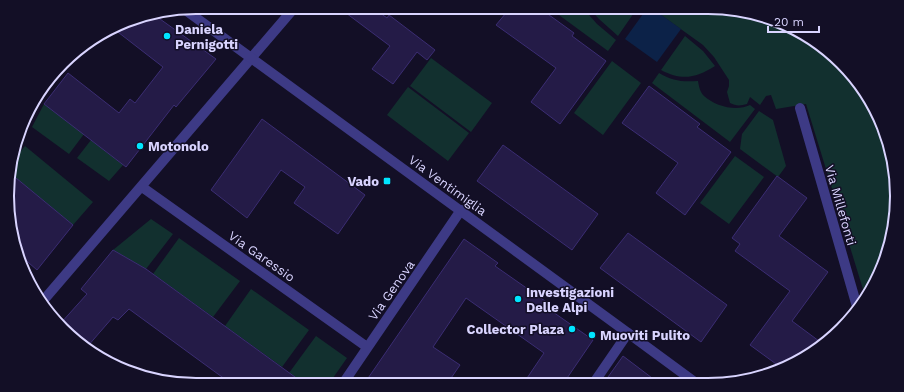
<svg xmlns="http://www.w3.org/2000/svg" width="904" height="392" viewBox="0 0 904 392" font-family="'Work Sans',sans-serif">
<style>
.green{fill:#12302f}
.water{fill:#0c2248}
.building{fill:#241b47;stroke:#3b2d73}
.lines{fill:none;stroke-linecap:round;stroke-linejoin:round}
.minor{stroke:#3d3a85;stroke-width:10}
.tertiary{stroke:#3d3a85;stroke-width:10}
.poi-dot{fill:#00e5ff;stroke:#130f26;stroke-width:1.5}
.labels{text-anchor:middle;stroke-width:3;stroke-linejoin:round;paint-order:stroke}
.poi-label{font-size:13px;font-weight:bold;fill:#d9d4ff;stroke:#130f26;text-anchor:start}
.street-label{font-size:13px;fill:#d9d4ff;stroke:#130f26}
.rim{fill:none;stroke:#d9d4ff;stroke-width:2}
</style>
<rect width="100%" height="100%" fill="#130f26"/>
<path class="green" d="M548 7H582L597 24 616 40 608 51Z
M588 7H638L618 36 599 19Z
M650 7H708L769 17 833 54 878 113 897 184 887 257 866 299 806 104 776 109 771 95 766 96 760 105 750 97 747 104C740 106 736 106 730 103L727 92 729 86V80L714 57 703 45Z
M685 36 703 51 715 66C696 78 682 81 661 70Z
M431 58 492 103 471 132 410 86Z
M612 61 641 83 603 135 574 113Z
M659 73C673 81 681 82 698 81 699 87 700 92 704 96 715 106 736 112 750 105L755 109 730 142 652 83Z
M408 87 469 133 448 161 387 115Z
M44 104 84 134 69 154 32 127Z
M759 111 773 120 786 166 778 177 740 149 742 134Z
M91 140 123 165 109 181 77 158Z
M25 146 93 202 73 225 10 173V164Z
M735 156 764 177 729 224 700 203Z
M151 219 173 234 146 269 113 250Z
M179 238 240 281 213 317 153 274Z
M251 289 309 330 282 367 225 326Z
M316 336 347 358 328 385H306L289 373Z"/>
<path class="water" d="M648 7H650L681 29 657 62 625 39Z"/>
<path class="building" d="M338 7H372L387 18 389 15 435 50 427 60 417 52 393 84 372 69 390 46Z
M511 7H538L574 33 572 36 606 61 560 124 531 102 556 68 496 25Z
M153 14 216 59 176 107 174 105 126 167 44 104 68 73 119 113 130 99 135 103 163 67 114 29 135 17Z
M649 86 700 124 697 127 731 152 685 215 656 193 678 163 622 123Z
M262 119 365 195 338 234 294 203 305 187 281 170 247 218 211 190Z
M503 145 598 214 572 250 477 181Z
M10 173 73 225 37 270 21 256 9 221Z
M777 176 807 198 779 236 828 272 792 321 823 344 783 369 750 345 790 291 735 251 740 244 732 238Z
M628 233 727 305 701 342 600 268Z
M464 239 498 263 495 266 555 308 553 312 593 340 563 384H523L544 353 466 298 433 347 460 365 447 384H364Z
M113 250 146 269 306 385H233L129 309 118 320 113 317 87 347 72 338 60 324 87 294 81 289Z
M623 356 660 384H603Z"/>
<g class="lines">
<path class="minor" d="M800 108 858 310
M142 187 367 347
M42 302 295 7
M593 384 628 333
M342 385 461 210"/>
<path class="tertiary" d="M184 9 628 333 696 383"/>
</g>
<g class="poi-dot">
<circle cx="167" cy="36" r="4"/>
<circle cx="140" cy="146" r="4"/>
<rect x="383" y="177" width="8" height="8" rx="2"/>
<circle cx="518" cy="299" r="4"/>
<circle cx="572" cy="329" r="4"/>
<circle cx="592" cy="335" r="4"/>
</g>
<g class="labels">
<g class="poi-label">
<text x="175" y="34">Daniela<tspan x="175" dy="15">Pernigotti</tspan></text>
<text x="148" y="151">Motonolo</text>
<text x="379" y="186" text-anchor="end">Vado</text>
<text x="526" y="297">Investigazioni<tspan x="526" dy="15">Delle Alpi</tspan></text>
<text x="564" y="334" text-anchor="end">Collector Plaza</text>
<text x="600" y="340">Muoviti Pulito</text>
</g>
<g class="street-label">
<text transform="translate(448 185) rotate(36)" y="5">Via Ventimiglia</text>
<text transform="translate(841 205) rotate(74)" y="5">Via Millefonti</text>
<text transform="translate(262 256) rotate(35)" y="5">Via Garessio</text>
<text transform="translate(391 290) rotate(-55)" y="5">Via Genova</text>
</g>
</g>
<path d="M0 0H904V392H0ZM196 14H708A182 182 0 0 1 890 196V196A182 182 0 0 1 708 378H196A182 182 0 0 1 14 196V196A182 182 0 0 1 196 14Z" fill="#130f26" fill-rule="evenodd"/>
<path class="rim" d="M196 14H708A182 182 0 0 1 890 196V196A182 182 0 0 1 708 378H196A182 182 0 0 1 14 196V196A182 182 0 0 1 196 14Z"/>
<path d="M768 26v6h51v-6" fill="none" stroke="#d9d4ff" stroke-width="2"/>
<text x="774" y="26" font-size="12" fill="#d9d4ff" stroke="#130f26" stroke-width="3" paint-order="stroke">20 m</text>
</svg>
